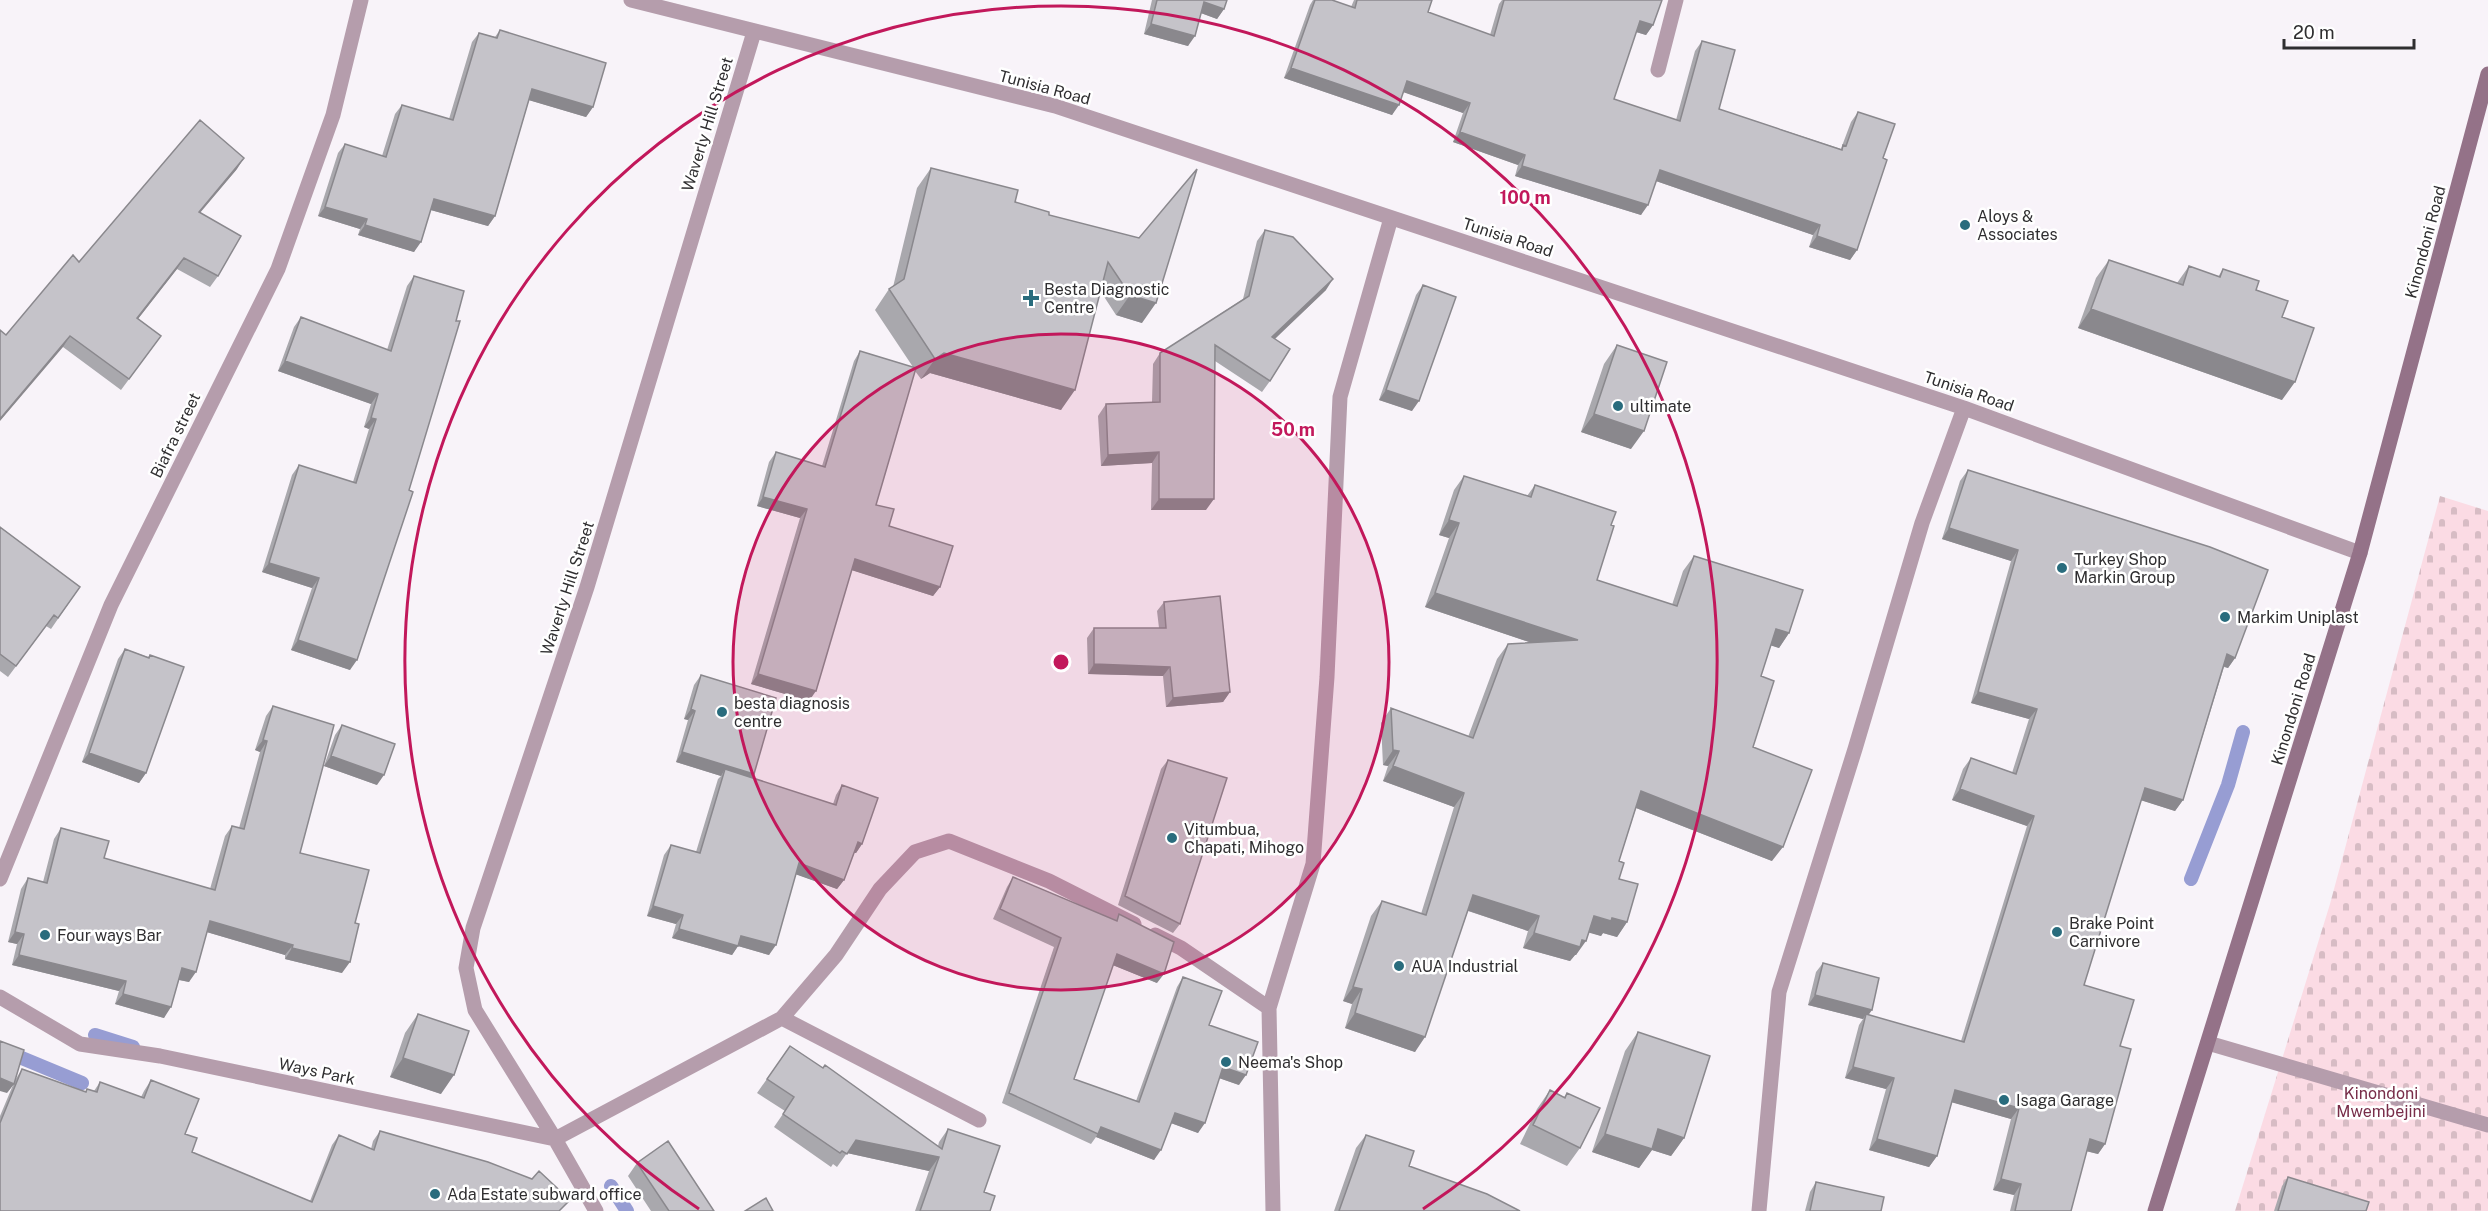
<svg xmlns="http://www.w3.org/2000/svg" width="2488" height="1211" viewBox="0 0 2488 1211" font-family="'Public Sans',sans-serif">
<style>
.cemetery{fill:url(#cemetery-stones)}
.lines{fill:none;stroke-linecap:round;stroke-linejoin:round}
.stream{stroke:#979dd3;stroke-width:14}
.lane{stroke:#b59dac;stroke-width:15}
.street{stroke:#b59dac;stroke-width:15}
.secondary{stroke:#947288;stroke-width:15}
.wall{fill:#a9a8ad}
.shaded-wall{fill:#8a888d}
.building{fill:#c5c3c9;stroke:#8a888d;stroke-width:1.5}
.ring{fill:none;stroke:#c2185b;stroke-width:3}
.poi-dot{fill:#296c7d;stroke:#fff;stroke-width:2}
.labels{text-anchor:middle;stroke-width:5;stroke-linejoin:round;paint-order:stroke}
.street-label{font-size:16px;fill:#2f2e30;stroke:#fff}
.poi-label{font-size:16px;fill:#2f2e30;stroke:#fff;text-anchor:start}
.park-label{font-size:16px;fill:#782d49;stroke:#fff}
.centre{fill:#c2185b;stroke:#fff;stroke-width:3}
.ring-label{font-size:18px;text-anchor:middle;font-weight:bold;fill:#c2185b;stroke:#fff;stroke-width:5;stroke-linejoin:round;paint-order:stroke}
</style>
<defs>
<pattern id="cemetery-stones" width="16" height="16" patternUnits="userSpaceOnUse" patternTransform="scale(1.5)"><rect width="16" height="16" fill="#fbdbe4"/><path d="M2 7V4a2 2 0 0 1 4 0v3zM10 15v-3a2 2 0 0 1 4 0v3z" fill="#d7bcc4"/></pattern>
</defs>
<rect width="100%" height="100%" fill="#f8f3f9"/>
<path class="cemetery" d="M2440 496 2488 511V1211H2235L2330 904Z"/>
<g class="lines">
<path class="stream" d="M2191 879 2228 785 2243 732
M95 1035 133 1047
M0 1049 82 1083
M611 1186 627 1211"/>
<path class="lane" d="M2208 1043 2488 1125"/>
<path class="street" d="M631 0 1055 106 1964 408 2360 553
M754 32 587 587 473 928 466 968 475 1010 555 1139 782 1018 836 955 880 889 915 852 949 841 1049 881 1134 924
M1658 70 1676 0
M0 879 111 605 278 269 333 115 361 0
M1155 935 1181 948 1269 1008
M0 997 80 1044 160 1056 555 1139 596 1211
M782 1018 979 1120
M1273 1211 1269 1008 1313 864 1327 677 1340 397 1391 218
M1759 1211 1779 992 1855 749 1922 523 1964 408"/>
<path class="secondary" d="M2155 1211 2360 553 2488 74"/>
</g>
<path class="wall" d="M1152 0H1227L1224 9 1217 19 1201 13 1188 46 1144 34Z
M1313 0H1332L1351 7 1354 0H1432L1428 12 1490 35 1499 4 1502 0H1662L1653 25 1646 35 1636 32 1614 99 1676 120 1695 51 1702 41 1719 109 1841 149 1842 146 1851 122 1858 112 1883 158 1857 250 1850 260 1809 247 1813 235 1656 181 1641 215 1515 176 1518 165 1453 142 1463 113 1404 92 1392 115 1284 78 1310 5Z
M500 30 593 107 586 117 529 100 495 216 488 226 431 210 414 252 358 235 360 229 318 216 338 153 345 144 382 156 395 114 402 105 449 119 472 42 479 33 495 37Z
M931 168 1015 202 1049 215 1139 238 1142 323 1116 315 1101 292 1061 410 930 373 921 379 915 371 876 505 889 526 940 587 933 596 852 570 809 701 751 684 800 518 757 506 769 462 776 452 822 466 854 361 860 351 913 367 875 310 889 289 893 287 917 188Z
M237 169 200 213 218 276 210 287 177 269 138 319 161 336 121 390 63 347 6 335 79 262Z
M1265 230 1326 290 1275 339 1270 381 1262 392 1215 361 1206 510H1151L1152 463 1101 466 1098 416 1106 404 1152 402 1153 364 1160 353 1243 299 1257 241Z
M2109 260 2177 283 2189 266 2218 277 2223 269 2256 290 2282 317V400L2078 328 2096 278Z
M414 276 350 670 291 650 312 588 262 572 292 475 299 465 353 482 369 429 364 427 371 404 278 371 294 327 301 317 387 350 407 286Z
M1423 285 1412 411 1379 400 1416 295Z
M1617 345 1631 449 1581 432 1604 364Z
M1968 470 2235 658 2228 668 2224 667 2183 800 2175 811 2141 800 2084 985 2120 1046 2105 1144 2098 1154 2086 1151 2071 1211H2010L2014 1195 1993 1190 2011 1119 1952 1102 1937 1156 1929 1167 1869 1150 1886 1089 1845 1078 1859 1025 1863 1019 1808 1005 1816 972 1823 963 1869 1015 1961 1041 2027 826 1952 800 1963 769 1971 758 2012 773 2029 719 1971 703 2011 561 1942 539 1960 481Z
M1464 476 1527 496 1535 485 1611 525 1597 580 1672 605 1683 571 1694 556 1789 633 1779 648 1771 645 1761 676 1753 747 1772 861 1636 808 1619 861V879L1627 922 1617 937 1603 933 1601 936 1589 932 1576 955H1575L1570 961 1523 948 1528 931 1468 911 1415 1052 1345 1028 1352 1004 1343 1001 1371 916 1382 901 1421 914 1454 807 1383 781 1388 766 1383 765 1381 723 1391 708 1468 737 1497 659 1508 644 1532 643 1425 607 1449 538 1439 535 1454 490Z
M0 527 80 587 51 629 46 626 8 677 0 671Z
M1164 602 1230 692 1223 702 1166 707 1163 676 1088 674 1087 638 1094 628H1159L1157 611Z
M125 649 148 657 150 655 146 773 139 783 82 762 118 659Z
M701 675 754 774 751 778 833 804 836 795 842 785 862 844 856 853H854L844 880 837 889 796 874 769 955 738 946 732 955 672 938 676 924 647 916 664 855 671 845 696 852 718 779 721 776 676 762 688 720 684 719 694 685Z
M273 706 300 853 342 973 285 959V955L207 932 189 982 179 980 164 1018 115 1004 119 991 12 965 17 944 8 942 21 889 28 878 43 882 54 839 61 828 104 858 210 889 225 836 232 826 239 828 260 752 255 750 266 716Z
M342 725 377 785 324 766 335 735Z
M1168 760 1180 924 1173 933 1118 905 1161 769Z
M1013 877 1115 920 1119 914 1157 983 1113 965 1074 1079 1136 1101 1177 987 1183 977 1209 1025 1239 1085 1219 1078 1198 1133 1171 1123 1154 1160 1096 1137 1091 1144 1002 1103 1054 947 993 919 1007 887Z
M418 1014 441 1094 390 1077 405 1033Z
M1638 1032 1684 1138 1671 1156 1652 1150 1639 1168 1592 1152 1625 1051Z
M790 1046 938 1146 939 1142 948 1129 984 1192 990 1211H915L929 1171 847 1153 837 1167 833 1164 831 1167 774 1127 785 1111 757 1093Z
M22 1069 86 1092 87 1089 94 1091 100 1082 141 1097 144 1091 151 1080 185 1134 192 1152 310 1201 332 1145 339 1135 371 1149 373 1141 380 1131 570 1200 0 1211V1116L13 1085 7 1093Z
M1550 1090 1564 1097 1567 1093 1580 1148 1567 1166 1520 1144 1537 1109Z
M1366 1135 1409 1166 1520 1211H1334L1356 1148Z
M637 1163 714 1211H651L628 1176Z
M2288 1177 2366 1211H2274L2282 1186Z
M1816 1182 1881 1211H1805L1810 1192Z"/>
<path class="shaded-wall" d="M1204 2 1224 9 1217 19 1198 12Z
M1640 21 1653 25 1646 35 1633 31Z
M1151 24 1195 36 1188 46 1144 34Z
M1291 68 1399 105 1392 115 1284 78Z
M1407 81 1470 103 1463 113 1400 91Z
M532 89 593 107 586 117 525 99Z
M1460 132 1525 155 1518 165 1453 142Z
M244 158 237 169 191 223 199 212Z
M1522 166 1648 205 1641 215 1515 176Z
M1660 170 1820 225 1813 235 1653 180Z
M434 199 495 216 488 226 427 209Z
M325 207 367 219 360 229 318 216Z
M365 225 421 242 414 252 358 235Z
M1817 236 1857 250 1850 260 1809 247Z
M184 258 177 269 130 329 137 318Z
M1333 279 1326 290 1265 348 1272 337Z
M1130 295 1156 303 1142 323 1116 315Z
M2091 309 2295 382 2282 400 2078 328Z
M70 336 63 347 0 421V419Z
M944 353 1075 390 1061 410 930 373 921 379 935 359Z
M285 361 378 394 371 404 278 371Z
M1386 390 1419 401 1412 411 1379 400Z
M1594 414 1644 431 1631 449 1581 432Z
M371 418 376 419 369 429 364 427Z
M1159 452 1152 463 1101 466 1108 455Z
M763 497 807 509 800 518 757 506Z
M1159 499H1214L1206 510H1151Z
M1449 520 1459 523 1449 538 1439 535Z
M1949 528 2018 550 2011 561 1942 539Z
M855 559 940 587 933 596 848 569Z
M269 563 319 578 312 588 262 572Z
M1435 593 1578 640 1568 655 1425 607Z
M1776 629 1789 633 1779 648 1766 644Z
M298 640 357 660 350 670 291 650Z
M2227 654 2235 658 2228 668 2220 665Z
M1094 664 1170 667 1163 676 1088 674Z
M758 674 816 691 809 701 751 684Z
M1230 692 1223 702 1166 707 1173 698Z
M1978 692 2037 709 2029 719 1971 703Z
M691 709 695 711 688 720 684 719Z
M263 740 267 741 260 752 255 750Z
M1393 750 1399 751 1388 766 1383 765Z
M682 752 754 774 747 784 725 769 721 776 676 762Z
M89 753 146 773 139 783 82 762Z
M331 756 384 775 377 785 324 766Z
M1393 766 1464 793 1454 807 1383 781Z
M2145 788 2183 800 2175 811 2137 799Z
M1960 789 2034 816 2027 826 1952 800Z
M1641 791 1783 847 1772 861 1631 806Z
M858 842 862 844 856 853 851 852Z
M799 863 844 880 837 889 792 873Z
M1473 895 1539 916 1528 931 1463 909Z
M653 906 683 915 676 924 647 916Z
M1594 916 1612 918 1627 922 1617 937 1603 933 1601 936 1583 931Z
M210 921 293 945 285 955 203 931Z
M679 929 741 936 776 945 769 955 738 946 732 955 672 938Z
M15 932 24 934 17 944 8 942Z
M1534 933 1586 941 1576 955H1575L1570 961 1523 948Z
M292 948 350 962 342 973 285 959Z
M1117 954 1164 974 1157 983 1110 964Z
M19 955 126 981 119 991 12 965Z
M182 968 196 972 189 982 175 979Z
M1353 987 1362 989 1352 1004 1343 1001Z
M123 994 171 1007 164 1018 115 1004Z
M1815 995 1872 1010 1865 1020 1866 1014 1863 1019 1808 1005Z
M1355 1013 1425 1037 1415 1052 1345 1028Z
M403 1058 454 1075 441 1094 390 1077Z
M1223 1067 1246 1075 1239 1085 1216 1077Z
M1853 1067 1894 1078 1886 1089 1845 1078Z
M0 1078 14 1084 7 1093 0 1091Z
M1955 1090 2019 1108 2011 1119 1947 1101Z
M1175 1113 1205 1123 1198 1133 1168 1122Z
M1101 1127 1161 1150 1154 1160 1096 1137Z
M1658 1129 1684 1138 1671 1156 1652 1150 1639 1168 1592 1152 1605 1134Z
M1877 1139 1937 1156 1929 1167 1869 1150Z
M2090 1139 2105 1144 2098 1154 2082 1150Z
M856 1140 939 1157 929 1171 847 1153Z
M2001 1179 2021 1184 2014 1195 1993 1190Z"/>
<path class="building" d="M1157 0H1227L1224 9 1204 2 1195 36 1151 24Z
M1315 0H1332L1355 8 1357 0H1432L1428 12 1494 36 1504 0H1662L1653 25 1640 21 1614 99 1680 121 1702 41 1735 50 1719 109 1842 150 1843 145 1846 146 1858 112 1895 124 1883 158 1887 160 1857 250 1817 236 1820 225 1660 170 1648 205 1522 166 1525 155 1460 132 1470 103 1407 81 1399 105 1291 68Z
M500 30 606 63 593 107 532 89 495 216 434 199 421 242 365 225 367 219 325 207 345 144 386 157 402 105 453 120 479 33 497 38Z
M200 120 244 158 199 212 241 236 218 276 184 258 137 318 161 336 129 379 70 336 0 419V330L6 335 73 255 79 262Z
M931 168 1018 190 1015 202 1049 212V215L1139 238 1197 169 1156 303 1130 295 1108 262 1075 390 944 353 935 359 889 289 904 279Z
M1265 230 1293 237 1333 279 1272 337 1290 349 1270 381 1215 345 1214 499H1159V452L1108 455 1106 404 1160 402V353L1249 296Z
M2109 260 2183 285 2189 266 2220 277 2223 269 2259 281 2256 290 2288 301 2282 317 2314 328 2295 382 2091 309Z
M414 276 464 291 456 321H460L409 490 413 492 357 660 298 640 319 578 269 563 299 465 356 483 376 419 371 418 378 394 285 361 301 317 391 351Z
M1423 285 1456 297 1419 401 1386 390Z
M1617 345 1667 362 1644 431 1594 414Z
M860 351 916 368 876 505 894 509 889 526 953 546 940 587 855 559 816 691 758 674 807 509 763 497 776 452 825 467Z
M1968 470 2210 547 2268 570 2235 658 2227 654 2183 800 2145 788 2084 985 2134 1000 2120 1046 2131 1049 2105 1144 2090 1139 2071 1211H2015L2021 1184 2001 1179 2019 1108 1955 1090 1937 1156 1877 1139 1894 1078 1853 1067 1866 1014 1964 1042 2034 816 1960 789 1971 758 2016 774 2037 709 1978 692 2018 550 1949 528Z
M1464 476 1531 497 1535 485 1616 512 1611 525 1614 526 1597 580 1677 606 1694 556 1803 590 1789 633 1776 629 1761 676 1774 681 1753 747 1812 770 1783 847 1641 791 1619 861 1624 863 1619 879 1638 884 1627 922 1612 918 1611 921 1594 916 1586 941 1582 940 1580 947 1534 933 1539 916 1473 895 1425 1037 1355 1013 1362 989 1353 987 1382 901 1426 915 1464 793 1393 766 1399 751 1393 750 1391 708 1473 738 1508 644 1578 640 1435 593 1459 523 1449 520Z
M0 527 80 587 58 618 54 615 16 666 0 654Z
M1220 596 1230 692 1173 698 1170 667 1094 664V628H1166L1164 602Z
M125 649 149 658 150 655 184 667 146 773 89 753Z
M701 675 776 698 754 774 682 752 695 711 691 709Z
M273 706 334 725 300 853 369 870 355 923 359 924 350 962 292 948 293 945 210 921 196 972 182 968 171 1007 123 994 126 981 19 955 24 934 15 932 28 878 47 883 61 828 109 841 104 858 215 890 232 826 244 829 267 741 263 740Z
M342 725 395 744 384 775 331 756Z
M1168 760 1227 778 1180 924 1125 896Z
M725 769 836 805 842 785 878 798 862 844 858 842 844 880 799 863 776 945 741 936 738 946 679 929 683 915 653 906 671 845 700 853Z
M1013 877 1117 921 1119 914 1174 942 1164 974 1117 954 1074 1079 1139 1102 1183 977 1222 991 1209 1025 1258 1042 1246 1075 1223 1067 1205 1123 1175 1113 1161 1150 1101 1127 1098 1134 1009 1093 1061 938 1000 909Z
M1823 963 1879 978 1872 1010 1815 995Z
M418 1014 469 1031 454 1075 403 1058Z
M1638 1032 1710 1056 1684 1138 1658 1129 1652 1149 1605 1134Z
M0 1041 24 1050 14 1084 0 1078Z
M790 1046 823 1068 825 1065 942 1149 948 1129 1000 1146 984 1192 995 1196 990 1211H920L939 1157 856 1140 847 1154 842 1151 840 1153 783 1114 794 1097 767 1079Z
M22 1069 86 1092 87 1089 97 1092 100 1082 144 1098 151 1080 199 1099 185 1134 197 1138 192 1152 312 1202 339 1135 374 1150 380 1131 488 1162 532 1179 539 1171 570 1200 559 1211H0V1123Z
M1550 1090 1565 1098 1567 1093 1600 1108 1580 1148 1533 1125Z
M1366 1135 1414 1151 1409 1166 1487 1194 1520 1211H1339Z
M668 1141 714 1211H669L637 1163Z
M2288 1177 2369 1202 2366 1211H2278Z
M1816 1182 1884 1197 1881 1211H1810Z
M766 1198 773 1211H745Z"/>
<circle cx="1061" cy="662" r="328" fill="#c2185b" fill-opacity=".12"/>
<g class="ring">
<circle cx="1061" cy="662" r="328"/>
<path d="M699 1209A656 656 0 1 1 1423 1209"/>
</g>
<g class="poi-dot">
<circle cx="1965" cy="225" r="6"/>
<path d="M1028 289h6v6h6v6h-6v6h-6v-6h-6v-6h6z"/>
<circle cx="1618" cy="406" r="6"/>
<circle cx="2062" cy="568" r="6"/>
<circle cx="2225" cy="617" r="6"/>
<circle cx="722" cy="712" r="6"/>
<circle cx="1172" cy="838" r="6"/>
<circle cx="2057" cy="932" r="6"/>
<circle cx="45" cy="935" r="6"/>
<circle cx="1399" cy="966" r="6"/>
<circle cx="1226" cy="1062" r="6"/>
<circle cx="2004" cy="1100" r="6"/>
<circle cx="435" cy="1194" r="6"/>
</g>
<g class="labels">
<g class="street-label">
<text transform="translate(1045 87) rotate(15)" y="6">Tunisia Road</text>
<text transform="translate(707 124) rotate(-73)" y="6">Waverly Hill Street</text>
<text transform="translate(1508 237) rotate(18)" y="6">Tunisia Road</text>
<text transform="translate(2425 242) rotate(-75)" y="6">Kinondoni Road</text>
<text transform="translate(1969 391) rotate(19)" y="6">Tunisia Road</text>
<text transform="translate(175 435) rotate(-64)" y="6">Biafra street</text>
<text transform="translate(567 588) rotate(-72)" y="6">Waverly Hill Street</text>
<text transform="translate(2293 709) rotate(-73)" y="6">Kinondoni Road</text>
<text transform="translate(317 1071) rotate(12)" y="6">Ways Park</text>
</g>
<g class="poi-label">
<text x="1977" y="222">Aloys &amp;<tspan x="1977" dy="18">Associates</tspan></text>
<text x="1044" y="295">Besta Diagnostic<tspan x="1044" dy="18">Centre</tspan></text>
<text x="1630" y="412">ultimate</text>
<text x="2074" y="565">Turkey Shop<tspan x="2074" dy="18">Markin Group</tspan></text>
<text x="2237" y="623">Markim Uniplast</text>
<text x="734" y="709">besta diagnosis<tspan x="734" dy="18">centre</tspan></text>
<text x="1184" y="835">Vitumbua,<tspan x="1184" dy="18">Chapati, Mihogo</tspan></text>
<text x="2069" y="929">Brake Point<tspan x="2069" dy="18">Carnivore</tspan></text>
<text x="57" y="941">Four ways Bar</text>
<text x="1411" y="972">AUA Industrial</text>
<text x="1238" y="1068">Neema's Shop</text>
<text x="2016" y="1106">Isaga Garage</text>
<text x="447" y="1200">Ada Estate subward office</text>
</g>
<g class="park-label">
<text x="2381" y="1099">Kinondoni<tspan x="2381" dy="18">Mwembejini</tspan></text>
</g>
</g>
<circle cx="1061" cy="662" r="9" class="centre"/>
<g class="ring-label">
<text x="1525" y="204">100 m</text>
<text x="1293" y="436">50 m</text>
</g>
<path d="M2284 39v9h130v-9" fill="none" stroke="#2f2e30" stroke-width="3"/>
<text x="2293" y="39" font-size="18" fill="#2f2e30" stroke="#ffffff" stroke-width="4.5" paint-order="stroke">20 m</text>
</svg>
